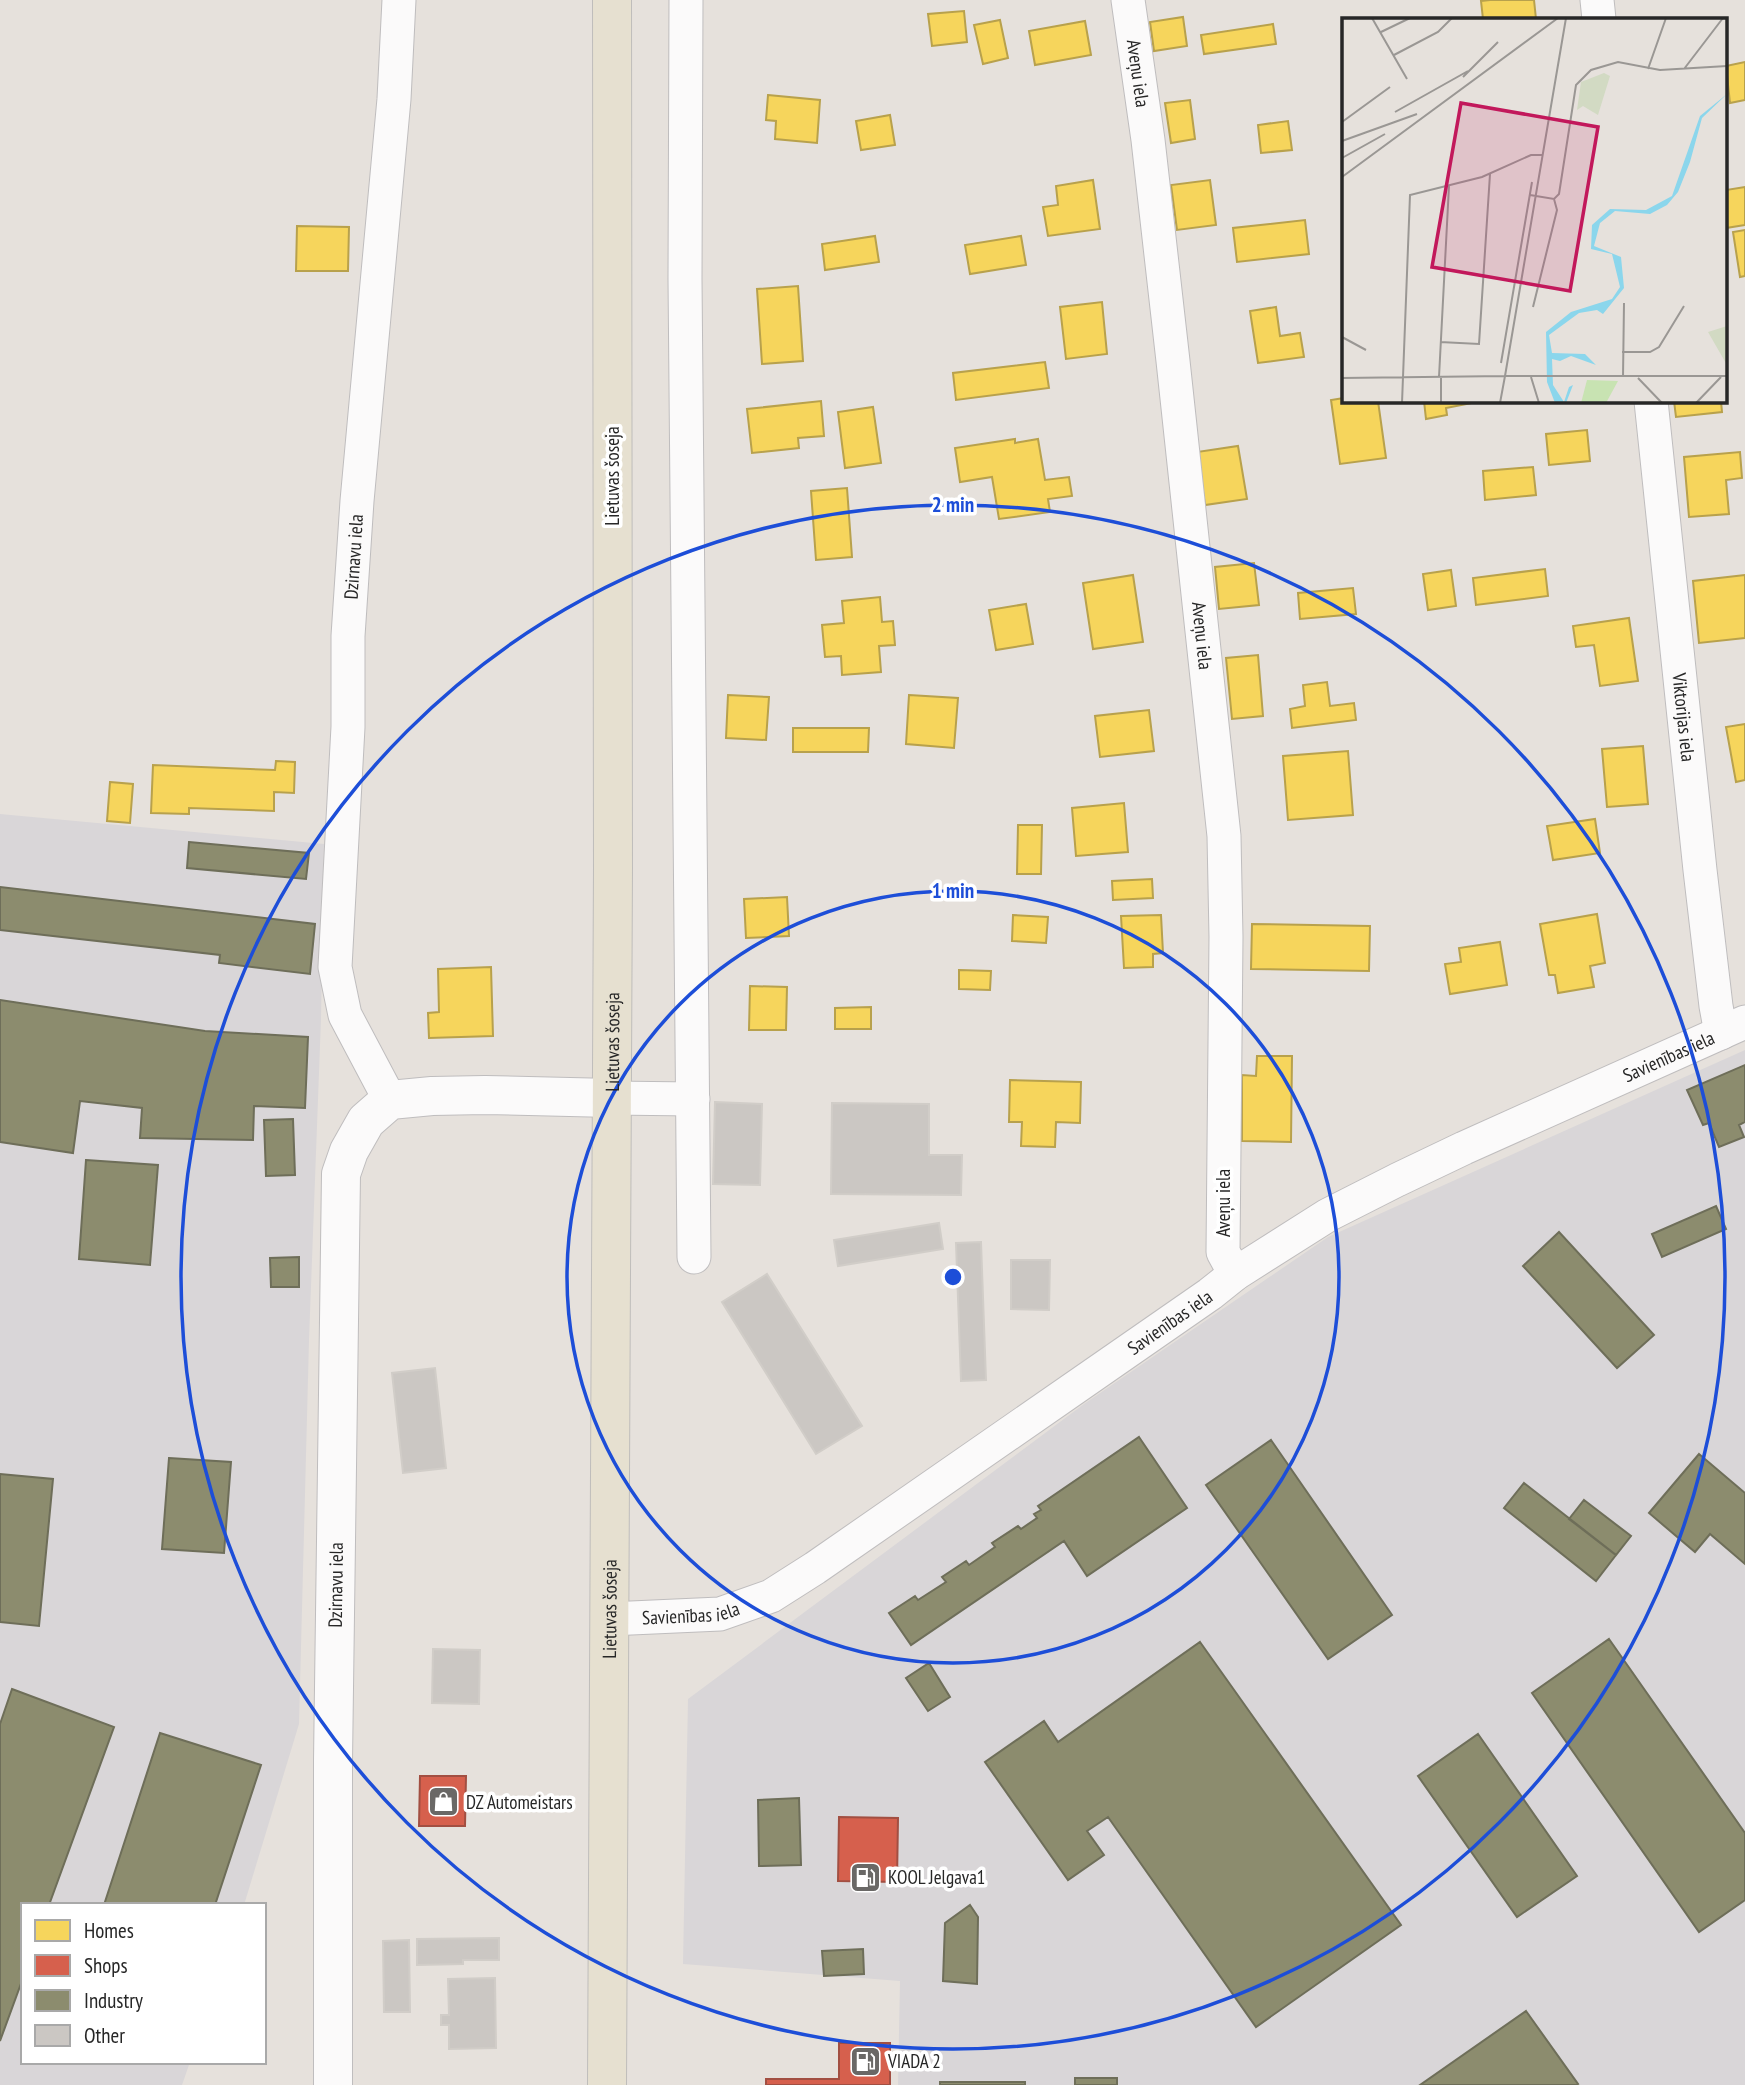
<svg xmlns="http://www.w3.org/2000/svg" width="1745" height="2085" viewBox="0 0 1745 2085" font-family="'PT Sans Narrow',sans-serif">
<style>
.industrial{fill:#d9d6d8}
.homes{fill:#f6d55c;stroke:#b8a14c;stroke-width:2}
.shops{fill:#d6604d;stroke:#a24f42;stroke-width:2}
.industry{fill:#8c8c6e;stroke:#6e6e59;stroke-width:2}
.building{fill:#cbc7c3;stroke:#d1cdc8;stroke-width:2}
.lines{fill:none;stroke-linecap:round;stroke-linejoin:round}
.street-casing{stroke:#bfbdbe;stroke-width:35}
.secondary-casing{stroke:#bfbdbe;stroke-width:40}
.primary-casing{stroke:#bfbdbb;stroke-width:40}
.street{stroke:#fbfafa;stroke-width:33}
.secondary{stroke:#fbfafa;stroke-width:38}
.primary{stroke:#e6e0d0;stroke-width:38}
.ring{fill:none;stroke:#1d4ed8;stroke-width:3.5}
.labels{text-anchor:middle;stroke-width:7;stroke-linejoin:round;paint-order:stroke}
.street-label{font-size:19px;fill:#272727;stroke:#fff}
.poi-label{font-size:19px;fill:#272727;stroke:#fff;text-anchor:start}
.inset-road{fill:none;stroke:#9a9794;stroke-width:2}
.view{fill:#c2185b;fill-opacity:0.15;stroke:#c2185b;stroke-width:3.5}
.inset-edge{fill:none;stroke:#272727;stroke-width:3.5}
.centre{fill:#1d4ed8;stroke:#fff;stroke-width:3.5}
.ring-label{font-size:21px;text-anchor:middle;font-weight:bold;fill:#1d4ed8;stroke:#fff;stroke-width:7;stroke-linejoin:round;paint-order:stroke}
</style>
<rect width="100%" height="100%" fill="#e6e1dc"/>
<path class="industrial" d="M0 814 324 844 321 1019 309 1340 299 1724 244 1905H23V2062H190L182 2085H0Z
M1745 1050V2085H898L900 1981 683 1964 688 1699 1084 1404 1328 1237Z"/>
<path class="homes" d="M1490 0H1534L1536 19H1483L1481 1Z
M964 11 967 42 932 46 928 14Z
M1183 17 1187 46 1154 51 1150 22Z
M1000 20 1008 58 983 64 974 25Z
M1085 21 1091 55 1035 65 1029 31Z
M1273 24 1276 44 1204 54 1201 35Z
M1745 62V100L1730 103 1726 66Z
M768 95 820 100 817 143 775 139 776 121 766 120Z
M1190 100 1195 139 1171 143 1165 103Z
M890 115 895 145 861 150 856 121Z
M1288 121 1292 150 1261 153 1258 125Z
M1093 180 1100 229 1048 236 1043 207 1058 205 1056 186Z
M1210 180 1216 225 1177 230 1171 185Z
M1745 187V225L1726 228V190Z
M1305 220 1309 254 1237 262 1233 228Z
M297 226 349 227 348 271H296Z
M1745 230V276L1740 277 1733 232Z
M875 236 879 262 825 270 822 244Z
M1021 236 1026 265 970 274 965 245Z
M798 286 803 361 762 364 757 289Z
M1102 302 1107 354 1066 359 1060 307Z
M1276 307 1280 336 1300 333 1304 357 1258 363 1250 311Z
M1045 362 1049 388 956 400 953 373Z
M1344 398V401H1378L1386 458 1340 464 1331 400Z
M821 401 824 436 798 438 799 448 752 453 747 409Z
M1424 401H1472V403L1446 408 1447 415 1426 419Z
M1674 401H1721L1722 412 1676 417Z
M873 407 881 463 845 468 838 412Z
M1587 430 1590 461 1549 465 1546 434Z
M1015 439V443L1038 439 1045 480 1069 477 1072 496 1048 499 1050 512 999 519 992 477 960 482 955 448Z
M1238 446 1247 499 1205 505 1197 452Z
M1740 452 1742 478 1726 480 1729 514 1689 517 1684 457Z
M1533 467 1536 495 1485 500 1483 471Z
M847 488 852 557 816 560 811 491Z
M1254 563 1259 605 1219 609 1215 567Z
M1545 569 1548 596 1476 605 1473 578Z
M1451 570 1456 606 1428 610 1423 574Z
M1133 575 1143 642 1093 649 1083 583Z
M1745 575V638L1699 643 1693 581Z
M1353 588 1356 614 1300 619 1298 593Z
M880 597 882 622 893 621 895 645 879 646 881 672 842 675 841 656 825 657 822 625 844 623 842 601Z
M1026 604 1033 644 996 650 989 610Z
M1629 618 1638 681 1600 686 1594 645 1576 647 1573 626Z
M1258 655 1263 716 1232 719 1226 658Z
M1327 682 1330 706 1354 703 1356 720 1292 728 1290 709 1305 706 1303 685Z
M728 695 769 697 766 740 726 738Z
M909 695 958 698 954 748 906 744Z
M1149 710 1154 751 1100 757 1095 716Z
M1745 724V780L1736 782 1726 727Z
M793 728H869L868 752H793Z
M1643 746 1648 804 1607 807 1602 749Z
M1348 751 1353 815 1288 820 1283 756Z
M276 761 295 762 294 793 274 792V811L189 808V814L151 813 153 765 275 770Z
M110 782 133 784 130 823 107 821Z
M1124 803 1128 852 1076 856 1072 808Z
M1595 819 1600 853 1553 860 1547 826Z
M1018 825H1042L1041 874H1017Z
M1152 879 1153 898 1113 900 1112 881Z
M787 897 789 936 746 938 744 899Z
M1597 914 1605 963 1590 966 1594 987 1558 993 1555 975H1549L1540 924Z
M1013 915 1048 917 1046 943 1012 941Z
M1161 915 1163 953 1153 954V967L1124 968 1121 916Z
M1252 924 1370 926 1369 971 1251 969Z
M1500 942 1507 985 1450 994 1445 964 1461 962 1459 948Z
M491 967 493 1036 429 1038 428 1013 439 1012 438 969Z
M959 970 991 971 990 990 959 989Z
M750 986 787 987 786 1030H749Z
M871 1007V1029H835V1008Z
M1257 1056H1292L1291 1142 1242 1141V1075L1256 1076Z
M1010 1080 1081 1082 1080 1123 1056 1122 1055 1147 1021 1146 1022 1122H1009Z"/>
<path class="shops" d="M420 1776H466L465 1826H419Z
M839 1817 898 1818 897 1882 838 1881Z
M839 2043H890V2085H766V2079H839Z"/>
<path class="industry" d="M189 842 309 853 306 879 187 868Z
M0 887 315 924 310 974 219 963 220 955 0 930Z
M0 1000 205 1031 308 1037 305 1108 254 1106 253 1140 140 1138 142 1108 80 1101 73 1153 0 1142Z
M1745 1065V1122L1739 1125 1744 1137 1719 1147 1709 1123 1703 1125 1687 1090Z
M293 1119 295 1175 266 1176 264 1120Z
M86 1160 158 1165 150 1265 79 1259Z
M1716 1206 1726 1229 1662 1257 1652 1234Z
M1559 1232 1654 1335 1617 1368 1523 1266Z
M299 1257V1287H271L270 1258Z
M1139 1437 1187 1508 1087 1576 1064 1541 911 1645 889 1613 915 1596 918 1600 946 1582 942 1577 966 1561 969 1565 995 1547 992 1543 1018 1526 1021 1529 1037 1518 1034 1514 1041 1510 1038 1506Z
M1271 1440 1392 1615 1328 1659 1206 1485Z
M1699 1454 1745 1493V1564L1710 1534 1695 1552 1649 1513Z
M169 1458 231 1462 224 1553 162 1549Z
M0 1474 53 1479 39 1626 0 1622Z
M1524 1483 1616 1555 1596 1581 1504 1508Z
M1584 1500 1631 1536 1616 1555 1569 1519Z
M1609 1639 1745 1833V1900L1699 1932 1532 1693Z
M1200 1642 1401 1925 1256 2027 1108 1817 1087 1831 1104 1855 1068 1880 985 1762 1044 1721 1058 1742Z
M929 1663 950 1697 928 1711 906 1678Z
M12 1689 114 1727 49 1905H23V1978L0 2041V1724Z
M160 1733 261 1765 215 1905H104Z
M1478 1734 1577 1876 1517 1917 1418 1776Z
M799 1798 801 1865 759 1866 758 1800Z
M970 1905 978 1917 977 1984 943 1981 945 1923Z
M863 1949 864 1974 824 1976 822 1951Z
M1526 2011 1578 2084 1576 2085H1420Z
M1075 2078H1117V2085H1075Z
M940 2082H1025V2085H940Z"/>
<path class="building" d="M715 1102 762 1104 760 1185 713 1184Z
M832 1103 929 1104V1155H962L961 1195 831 1194Z
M939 1223 943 1249 838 1266 834 1240Z
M981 1242 986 1380 961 1381 956 1243Z
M1011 1260H1050L1049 1310 1011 1309Z
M767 1274 862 1426 816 1454 722 1302Z
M435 1368 446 1468 403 1473 392 1373Z
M433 1649 480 1650 479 1704 432 1703Z
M499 1938V1960H463V1964L417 1965V1939Z
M409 1940 410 2012H384L383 1941Z
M495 1978 496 2048 449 2049V2025H441V2015H449L448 1979Z"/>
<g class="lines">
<defs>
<g id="street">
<path d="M686 0 685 279 694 1257"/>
<path id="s1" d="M1128 0 1148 140 1173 361 1224 836 1226 937 1223 1252 1235 1274"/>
<path d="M1597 0 1599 19"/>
<path id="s2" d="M1651 401 1700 870 1716 1006 1721 1033"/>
<path d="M611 1098 693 1099"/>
<path id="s3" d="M390 1100 345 1015 335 967 348 727V636L357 501 394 99 399 0"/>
<path id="s4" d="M609 1619 720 1614 771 1596 815 1568 1112 1362 1210 1294 1235 1274 1328 1215 1397 1180 1464 1148 1745 1022"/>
</g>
<g id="secondary">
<path id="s5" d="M333 2085V1761L341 1174 349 1151 366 1121 390 1100 432 1096 485 1095 611 1098"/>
</g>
<g id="primary">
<path id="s6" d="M607 2085 613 867 612 0"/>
</g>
</defs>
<use href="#street" class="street-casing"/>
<use href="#secondary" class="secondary-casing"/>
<use href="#primary" class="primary-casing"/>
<use href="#street" class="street"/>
<use href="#secondary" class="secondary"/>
<use href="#primary" class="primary"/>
</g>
<g class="ring">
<circle cx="953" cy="1277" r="386"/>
<circle cx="953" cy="1277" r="772"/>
</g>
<defs>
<symbol id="shop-square" viewBox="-11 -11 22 22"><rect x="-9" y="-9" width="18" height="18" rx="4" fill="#6a6866" stroke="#fff"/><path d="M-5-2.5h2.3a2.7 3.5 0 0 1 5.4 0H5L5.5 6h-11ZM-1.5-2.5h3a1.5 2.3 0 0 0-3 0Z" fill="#fff"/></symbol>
<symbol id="fuel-square" viewBox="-11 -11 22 22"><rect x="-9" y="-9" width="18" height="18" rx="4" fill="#6a6866" stroke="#fff"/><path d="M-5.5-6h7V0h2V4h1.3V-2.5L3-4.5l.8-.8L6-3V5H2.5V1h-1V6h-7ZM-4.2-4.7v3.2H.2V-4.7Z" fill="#fff"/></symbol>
</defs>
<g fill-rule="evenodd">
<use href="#shop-square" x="426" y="1784" width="35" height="35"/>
<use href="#fuel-square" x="848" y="1860" width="35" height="35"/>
<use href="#fuel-square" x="848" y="2044" width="35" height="35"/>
</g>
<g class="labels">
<g class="street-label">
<text dy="7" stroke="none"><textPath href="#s1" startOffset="74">Aveņu iela</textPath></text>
<text transform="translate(612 476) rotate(-90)" y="7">Lietuvas šoseja</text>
<text dy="7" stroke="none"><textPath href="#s3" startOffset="556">Dzirnavu iela</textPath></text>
<text dy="7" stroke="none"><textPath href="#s1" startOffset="640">Aveņu iela</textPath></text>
<text dy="7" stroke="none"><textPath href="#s2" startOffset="318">Viktorijas iela</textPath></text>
<text dy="7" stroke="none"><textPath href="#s6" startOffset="1043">Lietuvas šoseja</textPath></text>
<text dy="7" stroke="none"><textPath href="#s4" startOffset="1216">Savienības iela</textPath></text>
<text transform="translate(1223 1203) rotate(-90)" y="7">Aveņu iela</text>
<text dy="7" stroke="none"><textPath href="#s4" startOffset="649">Savienības iela</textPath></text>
<text dy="7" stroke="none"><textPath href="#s5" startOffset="500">Dzirnavu iela</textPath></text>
<text dy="7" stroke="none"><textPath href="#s6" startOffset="476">Lietuvas šoseja</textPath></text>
<text dy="7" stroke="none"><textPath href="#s4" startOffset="82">Savienības iela</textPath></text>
</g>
<g class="poi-label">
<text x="466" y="1809">DZ Automeistars</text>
<text x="888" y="1884">KOOL Jelgava1</text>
<text x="888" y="2068">VIADA 2</text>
</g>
</g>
<g transform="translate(1342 18)">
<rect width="385" height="385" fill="#e6e1dc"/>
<path d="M245 362 276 363 264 385H239Z" fill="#c8e3b2"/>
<path d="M262 55 268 58 256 97 241 88 235 92 239 64ZM385 308V347L366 314Z" fill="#d2dac3"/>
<path d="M385 76 360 100 348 144 336 174 325 187 308 196 273 193 258 205 252 228 279 239 282 270 261 296 255 292 237 295 207 317 210 335 243 336 254 347 229 338 218 343 210 341 211 367 222 384 227 369 231 367 224 385H213L205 364 204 314 229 294 270 281 278 269 270 236 249 231 250 207 268 191 304 192 330 178 358 98Z" fill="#8bd6ec"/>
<path class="inset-road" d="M30 0 65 61M39 14 68 0M52 37 96 14 110 0M306 51 324 0M342 51 381 0M121 59 156 24M53 94 126 53M0 104 48 69M0 123 75 96M0 140 43 116M0 159 216 0M188 177 212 181 217 176 234 67 249 52 276 44 318 52 385 48M191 289 215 192 212 181M0 319 24 332M98 324 137 326 148 156M280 334H308L317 329 342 288M159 345 190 164M163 358 224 0M97 359 107 168M99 359V385M189 359 197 385M281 359 282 285M0 360 163 358M296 360 320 385M60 385 68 177 140 159 189 137H201M158 385 163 358H385M354 385 379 359"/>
<path class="view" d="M119 85 256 109 228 273 90 249Z"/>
<rect width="385" height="385" class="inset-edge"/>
</g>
<circle cx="953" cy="1277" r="10" class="centre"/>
<g class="ring-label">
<text x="953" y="512">2 min</text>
<text x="953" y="898">1 min</text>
</g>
<rect x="21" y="1903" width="245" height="161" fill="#ffffff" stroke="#a9a9a9" stroke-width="2"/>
<rect x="35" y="1920" width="35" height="21" fill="#f6d55c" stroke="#a9a9a9" stroke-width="2"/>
<text x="84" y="1938" font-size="21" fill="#272727">Homes</text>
<rect x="35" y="1955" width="35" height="21" fill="#d6604d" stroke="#a9a9a9" stroke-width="2"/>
<text x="84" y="1973" font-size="21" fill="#272727">Shops</text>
<rect x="35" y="1990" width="35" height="21" fill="#8c8c6e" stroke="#a9a9a9" stroke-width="2"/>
<text x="84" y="2008" font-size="21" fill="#272727">Industry</text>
<rect x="35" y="2025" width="35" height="21" fill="#cbc7c3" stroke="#a9a9a9" stroke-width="2"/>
<text x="84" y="2043" font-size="21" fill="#272727">Other</text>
</svg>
